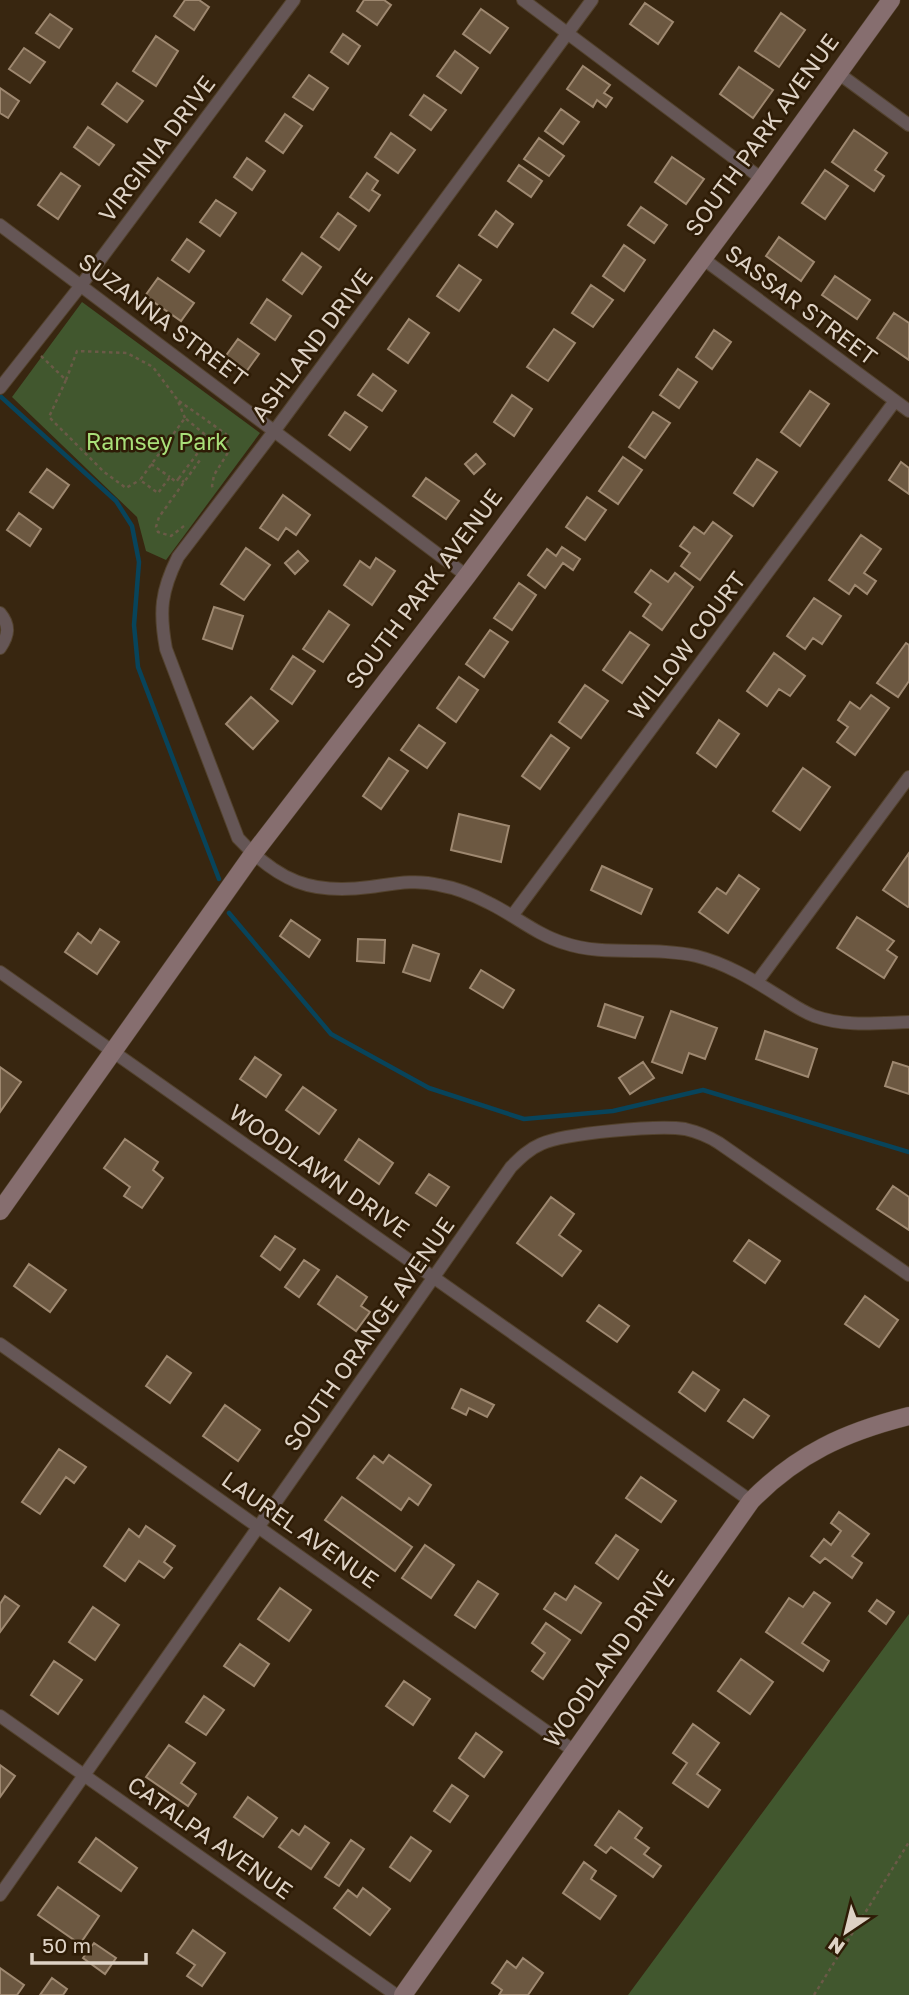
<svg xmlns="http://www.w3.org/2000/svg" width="909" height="1995" viewBox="0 0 909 1995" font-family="'Golos Text',sans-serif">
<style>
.green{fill:#41572e}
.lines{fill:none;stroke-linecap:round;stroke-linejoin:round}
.stream{stroke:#08445b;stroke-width:4.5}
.building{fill:#6c5841;stroke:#9e8870;stroke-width:2}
.street-casing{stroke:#53422d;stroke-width:14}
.secondary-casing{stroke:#53422d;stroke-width:19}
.path{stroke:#6a5a47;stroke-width:2.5;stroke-dasharray:3.5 3.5;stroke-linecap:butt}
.street{stroke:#655656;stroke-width:12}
.secondary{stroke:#866e6f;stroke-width:18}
.labels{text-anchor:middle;stroke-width:5;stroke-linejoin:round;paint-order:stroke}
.street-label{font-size:23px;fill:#ded2c5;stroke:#2e1c06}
.park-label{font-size:23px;fill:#a9df79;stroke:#2e1c06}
</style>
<rect width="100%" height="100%" fill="#382610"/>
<path class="green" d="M82 302 260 433 166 560 146 551 137 517 12 397Z
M909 1614V1995H628Z"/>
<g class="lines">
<path class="stream" d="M0 396 116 501 132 526 139 562 134 625 138 667 219 879
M229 913 331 1034 429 1088 524 1119 613 1111 703 1090 909 1152"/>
</g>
<path class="building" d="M185 0H199L209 7 194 30 174 16Z
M364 0H384L391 5 377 25 357 11Z
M645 3 673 22 658 44 630 24Z
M481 9 508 28 490 53 463 34Z
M781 13 805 30 779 67 755 51Z
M50 14 72 29 59 48 36 33Z
M343 34 360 46 348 64 331 52Z
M156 36 178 51 156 86 133 71Z
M24 48 45 62 30 83 9 69Z
M455 51 478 68 461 93 437 76Z
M583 66 610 85 604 93 612 98 606 107 597 100 593 107 567 89Z
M739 67 773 90 753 118 720 94Z
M309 75 328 88 313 110 293 97Z
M117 83 143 101 127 122 102 104Z
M0 88 19 101 8 118 0 113Z
M424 95 446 110 431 130 410 115Z
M561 109 579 122 563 144 545 131Z
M285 114 302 126 283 153 266 141Z
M88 127 114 145 99 165 74 147Z
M854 130 887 153 875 170 884 176 874 191 832 162Z
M391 133 415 150 398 173 375 157Z
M539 138 564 156 549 176 524 159Z
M672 157 704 179 686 204 655 182Z
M247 158 265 171 252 190 234 177Z
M519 165 542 181 531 197 508 181Z
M825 170 848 186 825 219 802 203Z
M61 173 80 186 58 219 38 205Z
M367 173 378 181 372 190 380 195 369 211 350 197Z
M216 200 236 213 220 236 200 222Z
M641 207 667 225 654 243 628 225Z
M496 211 513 224 497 247 479 235Z
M338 213 356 226 339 250 321 237Z
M779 237 814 262 801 281 766 256Z
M187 239 204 251 189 272 172 260Z
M624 245 645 260 624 291 603 276Z
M302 253 321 267 302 294 283 280Z
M459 265 481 280 459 311 437 296Z
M835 276 870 300 857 319 822 295Z
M158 278 194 303 181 321 145 296Z
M591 285 613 300 593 327 572 313Z
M267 299 291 316 275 340 251 323Z
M894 313 909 323V360L877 338Z
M409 319 429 333 408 363 388 349Z
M554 329 575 343 548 381 527 367Z
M714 330 731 342 712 369 696 357Z
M238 339 259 354 246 372 225 357Z
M678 369 697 382 679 408 660 395Z
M373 374 396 391 382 411 358 395Z
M810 391 829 404 800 446 781 432Z
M512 395 532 409 514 436 494 422Z
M345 412 367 427 350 450 329 435Z
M653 412 670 423 645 458 629 447Z
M476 454 485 464 474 474 465 464Z
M623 457 642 470 618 504 599 491Z
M757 459 777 472 753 506 734 493Z
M901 462 909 468V494L889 480Z
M47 469 69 485 53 508 30 492Z
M426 478 459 501 446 519 413 496Z
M283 495 310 515 296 535 286 528 278 540 260 528Z
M587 497 606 510 585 540 566 527Z
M19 513 41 529 30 546 7 530Z
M713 522 732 536 700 580 681 566 690 553 680 546 694 527 704 534Z
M861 535 881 549 864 573 876 581 867 594 855 585 849 594 829 580Z
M562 547 580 559 573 570 563 563 545 588 528 575 547 549 556 556Z
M246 548 270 565 244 600 221 584Z
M298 551 308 561 295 574 285 563Z
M376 558 395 571 372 605 344 585 360 561 370 568Z
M651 570 668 582 675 573 693 587 662 630 643 616 651 604 635 592Z
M519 583 536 595 512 630 494 618Z
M814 598 841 616 822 644 813 638 805 649 787 636Z
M214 607 243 616 232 649 203 639Z
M329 611 349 625 323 662 303 649Z
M490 630 508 642 484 677 466 664Z
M630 632 649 645 622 683 603 670Z
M906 643 909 645V681L898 697 877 683Z
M774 653 805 676 790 696 779 689 767 706 747 691Z
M293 656 315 671 292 704 271 689Z
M459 677 478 690 456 722 437 708Z
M585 685 608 701 581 738 559 722Z
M871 695 889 708 855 755 837 742 848 727 838 720 850 702 860 709Z
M251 697 278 721 253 749 226 724Z
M719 720 739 734 716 767 697 753Z
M419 725 445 743 427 768 401 750Z
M551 735 569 748 540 789 522 776Z
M389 758 408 771 381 809 363 796Z
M803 768 830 787 800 830 773 811Z
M459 814 509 826 501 862 451 850Z
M909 853V906L908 907 883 890Z
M602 866 652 889 641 914 591 890Z
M739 875 759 889 728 933 699 912 717 888 726 894Z
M857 917 894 941 887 950 897 957 884 978 837 948Z
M291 920 320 940 309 957 280 936Z
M100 929 119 942 97 974 65 952 78 933 91 943Z
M358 939 385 940 384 963 357 961Z
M413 945 439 954 430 981 403 972Z
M481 970 514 990 503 1008 470 988Z
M605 1004 643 1017 635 1038 598 1026Z
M671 1011 717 1028 705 1059 689 1053 682 1073 652 1062Z
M765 1031 817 1049 808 1077 756 1059Z
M255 1057 281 1075 266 1097 240 1079Z
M643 1062 654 1078 630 1094 619 1078Z
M893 1062 909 1067V1094L885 1086Z
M0 1067 21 1082 0 1112Z
M303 1087 336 1110 319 1134 286 1110Z
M125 1139 158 1162 153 1170 163 1178 142 1208 124 1196 130 1187 104 1168Z
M359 1139 393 1163 379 1184 345 1160Z
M429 1174 449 1187 436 1206 416 1193Z
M893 1186 909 1197V1230L877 1209Z
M551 1197 574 1214 559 1235 581 1251 562 1276 517 1243Z
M275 1236 295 1249 280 1270 261 1256Z
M749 1240 780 1261 765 1283 734 1261Z
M304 1260 319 1270 299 1297 285 1287Z
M29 1264 66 1290 50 1312 14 1286Z
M337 1276 367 1297 361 1306 370 1312 356 1331 318 1304Z
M865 1296 898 1320 879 1347 845 1324Z
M599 1305 629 1326 617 1342 587 1321Z
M167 1356 191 1373 170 1403 146 1386Z
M693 1372 719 1390 705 1411 679 1392Z
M461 1389 494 1405 487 1417 469 1408 466 1415 452 1408Z
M744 1399 769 1416 753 1438 728 1421Z
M225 1405 260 1430 238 1461 203 1436Z
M59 1449 86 1467 74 1483 66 1477 40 1514 22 1502Z
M389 1455 431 1485 418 1505 409 1498 401 1510 357 1478 374 1456 383 1463Z
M641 1477 676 1501 661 1522 626 1498Z
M342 1497 412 1547 395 1571 325 1520Z
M839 1512 869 1534 852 1556 862 1563 852 1578 825 1558 820 1563 811 1556 824 1539 831 1545 841 1531 831 1523Z
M146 1526 175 1546 164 1562 172 1568 164 1578 139 1561 125 1581 104 1566 129 1529 139 1537Z
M616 1535 638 1550 618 1579 596 1563Z
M425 1545 454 1565 431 1598 402 1578Z
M478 1581 498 1594 475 1628 455 1615Z
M575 1586 601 1603 581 1633 544 1609 555 1593 566 1600Z
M280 1588 311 1610 289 1641 258 1619Z
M814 1592 830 1603 802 1643 829 1661 823 1671 766 1632 789 1598 803 1607Z
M5 1596 19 1606 0 1632V1604Z
M877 1600 894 1612 886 1624 869 1611Z
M93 1607 119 1625 95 1660 69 1642Z
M546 1623 570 1640 543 1679 532 1671 545 1653 532 1643Z
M240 1644 269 1664 254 1686 224 1666Z
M741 1659 773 1682 750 1714 718 1691Z
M54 1661 82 1680 58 1714 31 1695Z
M404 1681 430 1699 413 1725 386 1706Z
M204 1696 224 1710 206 1735 186 1722Z
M693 1724 719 1743 697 1774 720 1790 708 1807 673 1783 687 1763 673 1753Z
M476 1733 502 1752 484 1777 459 1758Z
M169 1745 195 1763 181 1783 196 1794 188 1806 146 1777Z
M0 1765 15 1776 0 1797Z
M452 1785 468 1796 450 1822 434 1811Z
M248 1797 277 1818 263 1837 234 1817Z
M619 1811 642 1828 635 1838 649 1848 644 1854 661 1866 653 1877 611 1847 606 1853 595 1845Z
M305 1826 329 1843 311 1869 279 1847 292 1830 299 1835Z
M411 1837 431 1851 410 1881 390 1867Z
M96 1838 137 1868 121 1891 79 1862Z
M351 1840 364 1849 339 1886 325 1877Z
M584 1862 596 1871 591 1879 616 1896 600 1919 563 1893Z
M58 1887 99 1916 80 1944 38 1915Z
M363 1888 390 1909 370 1935 334 1908 348 1890 357 1897Z
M193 1930 225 1953 202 1986 187 1976 195 1965 177 1953Z
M94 1943 116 1958 105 1974 83 1958Z
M523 1958 543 1973 528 1995H499L502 1990 492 1983 507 1961 516 1968Z
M0 1968 24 1985 17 1995H0Z
M52 1978 67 1989 63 1995H40Z"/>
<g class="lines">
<defs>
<path id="street" d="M523 0 762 179
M592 0 275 430 178 557C161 591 159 611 166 649L238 838C278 881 311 895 370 887 393 884 416 879 439 885 456 888 474 895 489 903 514 915 537 935 564 943 604 957 653 946 696 956 725 963 752 979 777 995 789 1002 801 1011 814 1016 845 1027 877 1023 909 1022
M838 73 909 125
M0 225 467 576
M702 258 909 411
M0 388 82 284 294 0
M0 613C10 625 9 635 0 648
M512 916 895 401
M0 972 751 1501
M757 982 909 777
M0 1344 574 1751
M0 1716 396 1995
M0 1895 511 1167C520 1158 529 1149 541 1144 565 1133 658 1125 685 1129 698 1132 708 1136 719 1143L909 1275"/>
<path id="secondary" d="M0 1211 253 854 467 576 762 179 891 0
M403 1995 751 1501C797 1454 845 1432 909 1416"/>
</defs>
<use href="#street" class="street-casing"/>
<use href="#secondary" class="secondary-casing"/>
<path class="path" d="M41 356 66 380 49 417 104 472 126 488 140 480
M66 380 77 351 127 353 153 367 177 399 185 418
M179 401 226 434 229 451 214 475 212 486 213 488
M151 464 170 477
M179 478 176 482 170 477 158 493 140 480 185 418 209 438 179 478 184 482
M184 526 171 536 158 532 156 527 159 517 200 460
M814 1995 909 1842"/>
<use href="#street" class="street"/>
<use href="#secondary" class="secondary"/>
</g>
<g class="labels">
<g class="street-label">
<text transform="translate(762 135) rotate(-54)" y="8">SOUTH PARK AVENUE</text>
<text transform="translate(157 149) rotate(-53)" y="8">VIRGINIA DRIVE</text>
<text transform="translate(801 305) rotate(37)" y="8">SASSAR STREET</text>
<text transform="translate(163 320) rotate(37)" y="8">SUZANNA STREET</text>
<text transform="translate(312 345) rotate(-53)" y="8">ASHLAND DRIVE</text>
<text transform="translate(424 589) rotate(-53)" y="8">SOUTH PARK AVENUE</text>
<text transform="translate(687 646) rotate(-53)" y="8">WILLOW COURT</text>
<text transform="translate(319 1171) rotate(35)" y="8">WOODLAWN DRIVE</text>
<text transform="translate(369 1334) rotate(-55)" y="8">SOUTH ORANGE AVENUE</text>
<text transform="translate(300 1530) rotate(35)" y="8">LAUREL AVENUE</text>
<text transform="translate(609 1659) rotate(-55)" y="8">WOODLAND DRIVE</text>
<text transform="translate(210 1838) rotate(35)" y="8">CATALPA AVENUE</text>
</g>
<g class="park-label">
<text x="157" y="450">Ramsey Park</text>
</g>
</g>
<g transform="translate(846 1932) rotate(215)" stroke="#2e1c06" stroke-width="5" paint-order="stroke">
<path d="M0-5L12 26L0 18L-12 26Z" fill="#ded2c5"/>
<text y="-10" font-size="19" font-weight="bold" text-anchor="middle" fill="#ded2c5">N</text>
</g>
<path d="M32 1953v10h114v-10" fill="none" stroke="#ded2c5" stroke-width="3.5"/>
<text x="42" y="1953" font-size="21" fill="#ded2c5" stroke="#2e1c06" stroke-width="5" paint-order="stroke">50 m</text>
</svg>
